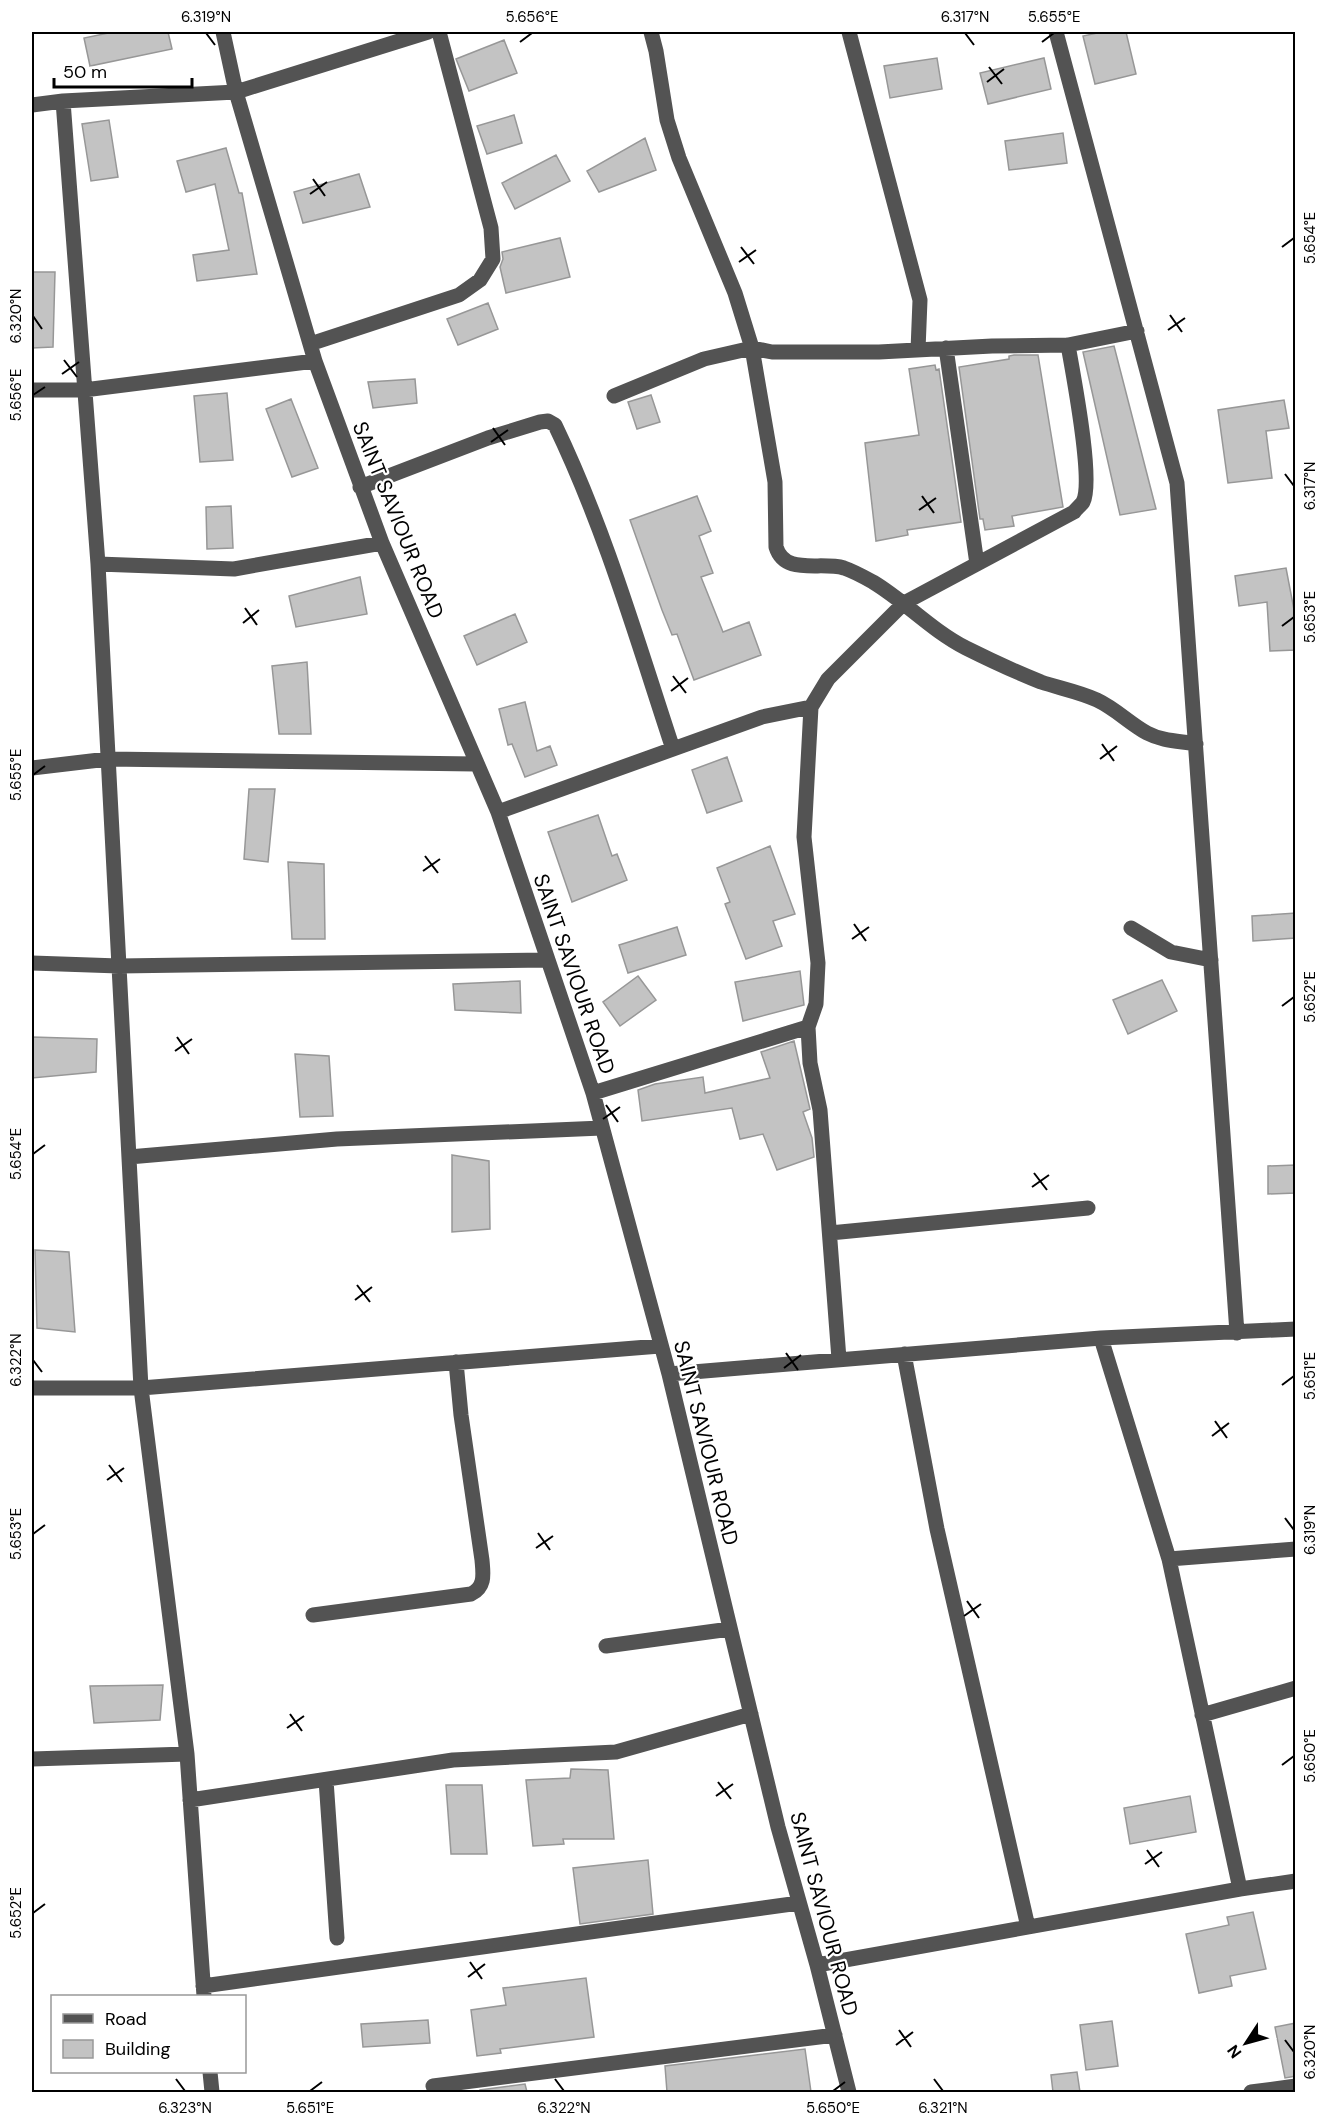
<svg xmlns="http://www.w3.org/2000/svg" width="1327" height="2124" viewBox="0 0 1327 2124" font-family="'DM Sans',sans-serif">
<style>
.building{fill:#c3c3c3;stroke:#979797;stroke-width:1.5}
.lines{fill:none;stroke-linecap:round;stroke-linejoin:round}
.minor{stroke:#535353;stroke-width:15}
.ticks{fill:none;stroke:#000;stroke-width:2}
.labels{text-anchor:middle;stroke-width:4.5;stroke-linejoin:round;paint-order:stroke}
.street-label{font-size:21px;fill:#000;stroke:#fff}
.neatline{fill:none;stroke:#000;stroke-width:2}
.ticks-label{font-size:15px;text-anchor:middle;fill:#000}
</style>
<rect width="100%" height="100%" fill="#fff"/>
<path class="building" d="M113 32H168L172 49 90 66 84 38Z
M1102 32H1126L1136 74 1095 84 1083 36Z
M504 40 517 73 469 91 456 59Z
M937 58 942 89 890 98 884 66Z
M1044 58 1051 89 988 104 980 73Z
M514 115 522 143 487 154 477 126Z
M109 120 118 177 91 181 82 124Z
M1063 133 1067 163 1009 170 1005 141Z
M645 138 656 170 599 192 587 171Z
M226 148 239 193H242L257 274 197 281 193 255 229 250 215 184 186 192 177 161Z
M556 155 570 181 515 209 502 183Z
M359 174 370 207 303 223 294 192Z
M560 238 570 277 506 293 500 267 503 259 502 252Z
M32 272H55L53 347 32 348Z
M488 303 498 329 458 345 447 319Z
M1114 346 1156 509 1120 515 1083 352Z
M1038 355 1063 507 1012 516 1014 526 985 530 983 519H980L959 367 1009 359V356L1014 355Z
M935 365 936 370 939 369 961 522 907 530 908 535 876 541 865 443 919 435 909 369Z
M415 379 417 403 373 408 368 382Z
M227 393 233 460 200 462 194 396Z
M651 395 660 422 637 429 628 402Z
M291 399 318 468 292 477 266 409Z
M1284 400 1289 428 1266 431 1272 478 1228 483 1218 410Z
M697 496 711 531 699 536 713 573 701 577 723 632 749 622 761 655 694 680 677 634 672 635 662 610 630 520Z
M231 506 233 548 207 549 206 507Z
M1286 568 1296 620V650L1270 651 1267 602 1239 606 1235 576Z
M360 577 367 614 296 627 289 596Z
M515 614 527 642 477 665 464 636Z
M307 662 311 734H279L272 666Z
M525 702 537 751 550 746 557 765 525 777 512 744 508 745 499 709Z
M727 757 742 801 707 813 692 770Z
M249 789H275L268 862 244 859Z
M598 815 612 856 617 854 627 880 572 902 548 832Z
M770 846 795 914 773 921 782 946 746 959 725 904 730 902 717 868Z
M288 862 324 864 325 939H292Z
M1296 913V938L1253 941 1252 916Z
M677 927 686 955 628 973 619 945Z
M800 971 804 1005 743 1021 735 982Z
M638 976 656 1000 620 1026 603 1002Z
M1162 980 1177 1011 1128 1034 1113 1000Z
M520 981 521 1013 455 1010 453 984Z
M32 1037 97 1039 96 1072 32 1078Z
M794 1041 810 1109 803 1112 812 1138 814 1157 777 1170 763 1134 740 1139 732 1108 642 1121 638 1090 655 1084 703 1077 705 1093 770 1078 761 1052Z
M295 1054 329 1056 333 1116 300 1117Z
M452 1155 489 1161 490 1229 452 1232Z
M1296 1165V1193L1268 1194V1166Z
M35 1250 69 1252 75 1332 37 1328Z
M163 1685 160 1720 94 1723 90 1686Z
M571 1769 608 1770 614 1839H563L564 1844 533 1846 526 1780 570 1778Z
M446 1785H482L487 1854H451Z
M1190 1796 1196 1832 1130 1844 1124 1808Z
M648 1860 653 1914 580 1924 573 1868Z
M1253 1912 1266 1969 1230 1976 1232 1986 1199 1993 1186 1934 1229 1925 1227 1917Z
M586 1978 594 2037 500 2049 501 2053 477 2056 471 2010 506 2005 503 1988Z
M428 2020 430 2043 363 2047 361 2024Z
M1112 2021 1118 2066 1086 2070 1080 2025Z
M1296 2023V2076L1285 2078 1275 2027Z
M805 2049 811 2092H667L665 2066Z
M1077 2072 1080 2092H1053L1051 2075Z
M525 2084 527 2092H480V2090Z"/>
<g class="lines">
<path class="minor" d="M223 32 236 92 315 361 382 543 498 812 593 1093 669 1374 778 1827 817 1965 849 2092
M651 32 656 51 667 120 679 158 735 293 752 348 775 482 776 547C785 576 820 561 844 568 853 571 864 577 873 582 906 602 931 630 966 648 990 660 1016 672 1041 682 1059 688 1080 692 1097 700 1116 709 1129 723 1147 733 1162 741 1179 741 1196 744
M849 32 920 300 918 350
M1056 32 1177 483 1237 1333
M63 101 98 564 141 1388 187 1754 204 1996
M32 105 63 101 236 92 428 32
M310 344 459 295 480 280 493 259 491 228 439 32
M946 348 977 564
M32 390H84L315 361
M614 396 704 359 752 348 772 352H879L992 346 1068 345 1137 331
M360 487 488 438 540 422 548 421 555 425C605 529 637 640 673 749
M98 564 234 569 382 543
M32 768 108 759 475 764
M498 812 762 717 811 707
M1131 928 1171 952 1211 960
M32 963 119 966 548 960
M593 1093 808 1027
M129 1157 337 1139 602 1128
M830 1233 1088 1208
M1101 1338 1169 1559 1240 1889
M904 1354 937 1529 1028 1927
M839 1359 820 1110 810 1063 808 1027 816 1004 818 963 804 837 811 707 828 679 904 603 1074 512C1076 509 1081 505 1083 502 1094 481 1073 374 1068 345
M669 1374 1101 1338 1296 1329
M32 1388H141L660 1346
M1169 1559 1296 1549
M313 1615 471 1594C486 1587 483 1573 482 1560L461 1415 456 1362
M606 1646 730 1629
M1202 1715 1296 1688
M32 1759 187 1754
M326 1780 337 1938
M190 1800 453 1760 616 1752 751 1714
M817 1965 1240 1889 1296 1881
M203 1986 799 1903
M210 2072 212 2092
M433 2086 835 2035
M1251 2092 1296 2086"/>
</g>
<path class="ticks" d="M206 33 215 45M965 33 974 45M520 42 532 33M1042 42 1054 33M989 67 1002 84M987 82 1004 69M313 179 325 196M310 194 327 182M741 247 754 264M1282 247 1294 238M739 262 756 250M1170 315 1182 332M33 316 42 329M1168 330 1185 318M64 360 77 377M62 374 79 362M33 395 45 387M493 428 505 445M491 442 508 430M1285 474 1294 486M922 496 934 513M919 510 936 498M245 608 257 625M243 623 259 610M1282 626 1294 617M673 676 686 693M671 691 688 678M1102 744 1114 761M1100 759 1117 746M33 775 45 766M425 856 438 873M423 871 440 859M854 924 866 941M852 939 869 927M1282 1006 1294 997M177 1037 189 1054M175 1051 192 1039M606 1105 618 1122M603 1119 620 1107M33 1154 45 1145M1034 1173 1047 1190M1032 1187 1049 1175M357 1285 370 1302M355 1300 372 1287M786 1353 798 1370M33 1360 42 1372M784 1368 801 1355M1282 1385 1294 1376M1215 1421 1227 1438M1212 1436 1229 1423M109 1465 122 1482M107 1480 124 1468M1285 1518 1294 1530M538 1533 550 1550M33 1534 45 1525M536 1548 553 1536M967 1601 979 1618M964 1616 981 1604M290 1714 302 1731M287 1728 304 1716M1282 1765 1294 1756M718 1782 731 1799M716 1796 733 1784M1147 1850 1159 1867M1145 1864 1162 1852M33 1913 45 1904M470 1962 482 1979M468 1977 485 1964M899 2030 911 2047M1285 2040 1294 2052M896 2045 913 2032M176 2079 185 2091M555 2079 564 2091M934 2079 943 2091M310 2091 322 2082M833 2091 845 2082"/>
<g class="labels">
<g class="street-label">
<text transform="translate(398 520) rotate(68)" y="7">SAINT SAVIOUR ROAD</text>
<text transform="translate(574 974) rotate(71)" y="7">SAINT SAVIOUR ROAD</text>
<text transform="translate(706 1443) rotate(76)" y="7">SAINT SAVIOUR ROAD</text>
<text transform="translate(824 1914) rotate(75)" y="7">SAINT SAVIOUR ROAD</text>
</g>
</g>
<rect width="1327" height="2124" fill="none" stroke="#ffffff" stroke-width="66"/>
<rect x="51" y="1995" width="195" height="78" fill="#ffffff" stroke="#999999" stroke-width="1.5"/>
<rect x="63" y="2014" width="30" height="9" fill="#535353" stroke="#999999" stroke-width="1.5"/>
<text x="105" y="2025" font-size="18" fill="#000000">Road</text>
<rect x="63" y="2040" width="30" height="18" fill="#c3c3c3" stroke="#999999" stroke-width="1.5"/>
<text x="105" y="2055" font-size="18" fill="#000000">Building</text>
<g transform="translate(1246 2043) rotate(234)" stroke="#ffffff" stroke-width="4.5" paint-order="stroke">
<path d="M0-4.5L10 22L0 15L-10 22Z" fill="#000000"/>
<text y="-9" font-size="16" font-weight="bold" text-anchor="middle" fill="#000000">N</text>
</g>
<path d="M54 78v9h138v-9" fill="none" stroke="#000000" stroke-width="3"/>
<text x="63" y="78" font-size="18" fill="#000000" stroke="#ffffff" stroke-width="4.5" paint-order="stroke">50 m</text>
<rect x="33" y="33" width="1261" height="2058" class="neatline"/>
<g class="ticks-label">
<text x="206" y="22">6.319°N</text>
<text x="532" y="22">5.656°E</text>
<text x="965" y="22">6.317°N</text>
<text x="1054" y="22">5.655°E</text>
<text transform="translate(1310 238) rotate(-90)" y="5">5.654°E</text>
<text transform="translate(16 316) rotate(-90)" y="5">6.320°N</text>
<text transform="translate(16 395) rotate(-90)" y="5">5.656°E</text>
<text transform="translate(1310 486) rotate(-90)" y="5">6.317°N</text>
<text transform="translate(1310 617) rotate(-90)" y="5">5.653°E</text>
<text transform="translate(16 775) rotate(-90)" y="5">5.655°E</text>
<text transform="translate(1310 997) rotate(-90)" y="5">5.652°E</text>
<text transform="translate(16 1154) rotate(-90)" y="5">5.654°E</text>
<text transform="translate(16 1360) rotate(-90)" y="5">6.322°N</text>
<text transform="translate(1310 1376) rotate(-90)" y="5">5.651°E</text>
<text transform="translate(1310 1530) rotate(-90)" y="5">6.319°N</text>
<text transform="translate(16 1534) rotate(-90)" y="5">5.653°E</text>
<text transform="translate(1310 1756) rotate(-90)" y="5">5.650°E</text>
<text transform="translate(16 1913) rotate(-90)" y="5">5.652°E</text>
<text transform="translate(1310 2052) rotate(-90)" y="5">6.320°N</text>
<text x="185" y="2113">6.323°N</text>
<text x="310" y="2113">5.651°E</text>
<text x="564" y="2113">6.322°N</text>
<text x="833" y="2113">5.650°E</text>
<text x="943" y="2113">6.321°N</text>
</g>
</svg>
